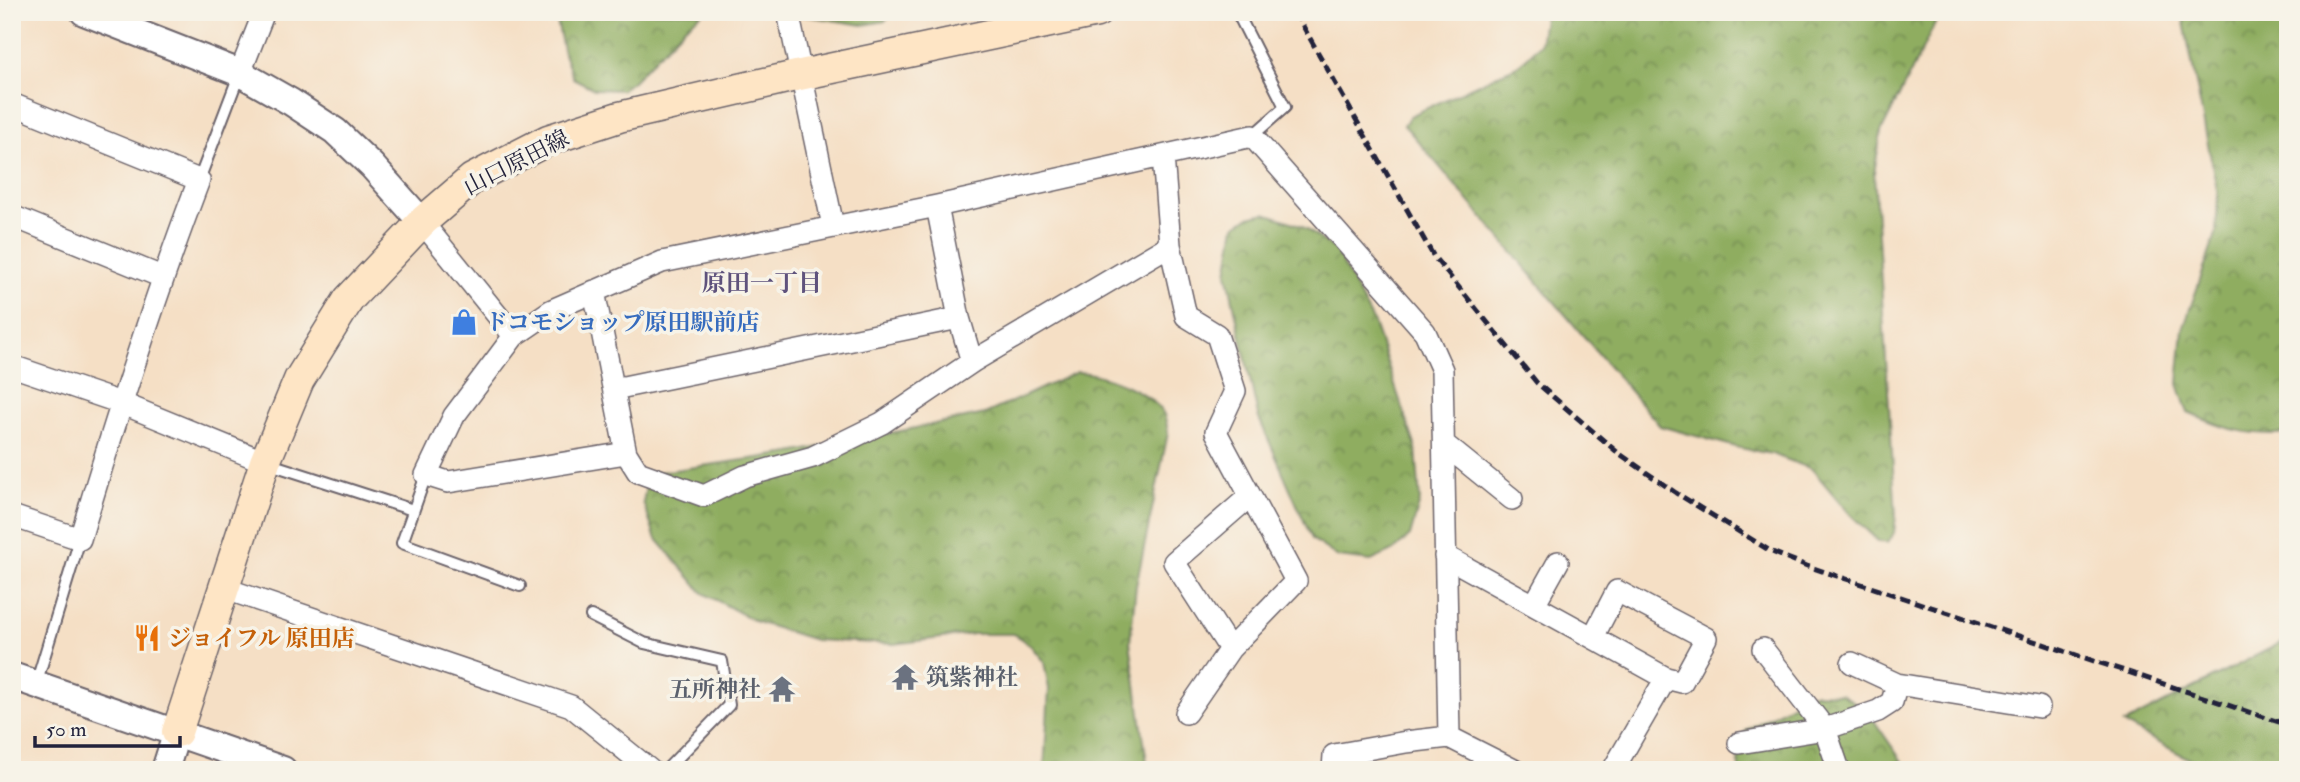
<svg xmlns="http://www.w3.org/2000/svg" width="2300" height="782" viewBox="0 0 2300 782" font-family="'IM FELL Double Pica','Noto Serif JP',serif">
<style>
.forest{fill:url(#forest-crowns);stroke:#58684e;stroke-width:2}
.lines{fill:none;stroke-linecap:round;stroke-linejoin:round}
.service-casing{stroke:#6c646b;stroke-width:14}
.minor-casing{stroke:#6c646b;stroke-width:24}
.tertiary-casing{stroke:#6c646b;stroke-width:30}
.secondary-casing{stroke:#6c646b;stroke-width:33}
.service{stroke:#fff;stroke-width:10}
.minor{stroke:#fff;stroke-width:21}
.tertiary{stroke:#fff;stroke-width:26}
.secondary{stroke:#fee5c5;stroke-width:30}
.rail{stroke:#22223b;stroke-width:5;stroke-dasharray:10 5;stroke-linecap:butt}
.labels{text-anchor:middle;stroke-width:7;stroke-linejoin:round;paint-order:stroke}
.street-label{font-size:23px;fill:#22223b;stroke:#f7f3e8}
.shop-label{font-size:23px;font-weight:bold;fill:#366cbe;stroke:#f7f3e8;text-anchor:start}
.food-label{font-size:23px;font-weight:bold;fill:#c56008;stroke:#f7f3e8;text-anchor:start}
.worship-label{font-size:23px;font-weight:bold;fill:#5b616d;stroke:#f7f3e8;text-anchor:start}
.neighbourhood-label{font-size:24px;font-weight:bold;fill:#5e527c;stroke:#f7f3e8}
</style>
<defs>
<pattern id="forest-crowns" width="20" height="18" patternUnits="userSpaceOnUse" patternTransform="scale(1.75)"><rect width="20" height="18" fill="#8fad61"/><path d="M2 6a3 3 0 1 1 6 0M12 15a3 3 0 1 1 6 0" fill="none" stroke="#748c51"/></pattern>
</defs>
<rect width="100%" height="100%" fill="#f7f3e8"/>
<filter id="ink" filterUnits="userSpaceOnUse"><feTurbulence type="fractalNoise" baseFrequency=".0143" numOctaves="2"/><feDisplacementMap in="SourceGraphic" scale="14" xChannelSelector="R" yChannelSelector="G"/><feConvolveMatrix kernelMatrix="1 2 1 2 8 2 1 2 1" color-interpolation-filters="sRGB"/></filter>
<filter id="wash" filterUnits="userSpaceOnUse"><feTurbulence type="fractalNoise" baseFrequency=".00686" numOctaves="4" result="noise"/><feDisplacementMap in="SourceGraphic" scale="28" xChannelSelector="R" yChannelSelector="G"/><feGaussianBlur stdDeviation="1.57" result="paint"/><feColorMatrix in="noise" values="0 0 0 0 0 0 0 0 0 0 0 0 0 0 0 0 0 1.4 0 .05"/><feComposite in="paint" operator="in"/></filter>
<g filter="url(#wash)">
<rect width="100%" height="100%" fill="#f5dfc5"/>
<path class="forest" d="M555 12H704L685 27 633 81 621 90 594 89 573 78 564 54Z
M781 12H895L885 21 863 25Z
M1545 12H1941L1881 132 1874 173 1896 515 1894 533 1887 543 1878 541 1850 514 1812 469 1772 454 1740 448 1660 426 1404 125 1410 116 1519 65 1540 44Z
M2182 12H2288V433C2249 437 2223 428 2188 413L2178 384 2183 329 2216 234 2218 195Z
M1265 213 1300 225 1335 249 1373 321 1416 448 1420 501 1410 536 1393 551 1371 561 1338 557 1312 539 1258 416 1227 273 1235 226 1249 217Z
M1077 372C1102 373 1146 390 1162 411 1166 416 1167 426 1168 433L1136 586 1130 642 1148 770H1044L1049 689 1044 662 1031 646 1014 634H973L894 644 815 640 757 622 703 593 655 537 643 502 646 487 654 473 791 453 985 414Z
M2288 639V770H2210L2124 724Z
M1813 693 1841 694 1866 709 1908 770H1739L1738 750 1746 730Z"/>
</g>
<g filter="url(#ink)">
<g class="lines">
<defs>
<path id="service" d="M1237 12 1285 107 1252 136
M199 180 239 75
M267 463 413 510
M426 475 402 543 520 586
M591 616 644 643 722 661 729 705 666 770
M36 684 80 539"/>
<path id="minor" d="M788 12 833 226
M240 73 264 12
M12 104 199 180C154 298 116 418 80 539L12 516
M1163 156 1170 245 1186 316 1217 335 1235 391 1216 432 1296 581 1230 649 1186 713
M937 206 959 318 972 362
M12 216 162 277
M422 222 514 336
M594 291 626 453 638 472 704 496 745 476 813 457 882 423 972 362 1170 245
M12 366 121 403 265 462
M614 389 959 318
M1444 444 1512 499
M626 453 448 482 426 475 454 416 514 336 552 310 662 262 937 206 1252 136 1425 332 1442 370 1449 737 1406 742 1334 755 1333 770
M1445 556 1666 678 1613 770
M223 588 571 706 650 770
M1534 605 1558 562
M1593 637 1617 591 1706 638 1682 682 1666 678
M1230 649 1174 562 1250 496
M1763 649 1825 729 1878 711 1892 702 1897 684 1852 663
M1897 684 2039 707
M1449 737 1514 770
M1739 743 1825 729 1839 770"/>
<path id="tertiary" d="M84 12 240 73 291 102 335 131 372 166 422 222
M12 676 283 770
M165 770 177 732"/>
<path id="secondary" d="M177 732 265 462 299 380 349 299 422 222 472 179 548 140 619 117 800 75 1097 12"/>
</defs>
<use href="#service" class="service-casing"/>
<use href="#minor" class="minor-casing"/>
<use href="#tertiary" class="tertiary-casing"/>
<use href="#secondary" class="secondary-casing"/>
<use href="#service" class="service"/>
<use href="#minor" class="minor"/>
<use href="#tertiary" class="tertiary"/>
<use href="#secondary" class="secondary"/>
<path class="rail" d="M1295 12 1434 257 1537 383 1617 452 1676 493 1772 552 1807 566 2288 725"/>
</g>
</g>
<defs>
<symbol id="shop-bare" viewBox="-9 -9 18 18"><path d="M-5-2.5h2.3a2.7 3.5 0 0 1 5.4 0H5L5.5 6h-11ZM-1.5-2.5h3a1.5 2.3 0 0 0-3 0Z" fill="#3f7fe0" stroke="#f7f3e8" stroke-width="2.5" paint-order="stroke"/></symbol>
<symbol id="restaurant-bare" viewBox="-9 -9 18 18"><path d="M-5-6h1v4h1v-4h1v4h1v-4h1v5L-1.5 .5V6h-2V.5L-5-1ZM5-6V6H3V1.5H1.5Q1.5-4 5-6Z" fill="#e8710a" stroke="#f7f3e8" stroke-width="2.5" paint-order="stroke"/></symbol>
<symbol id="temple-bare" viewBox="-9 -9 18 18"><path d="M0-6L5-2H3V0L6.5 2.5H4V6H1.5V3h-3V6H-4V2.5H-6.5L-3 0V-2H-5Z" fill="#6b7280" stroke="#f7f3e8" stroke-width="2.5" paint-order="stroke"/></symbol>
</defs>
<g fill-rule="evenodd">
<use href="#shop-bare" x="445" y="303" width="38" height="38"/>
<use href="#restaurant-bare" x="128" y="619" width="38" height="38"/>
<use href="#temple-bare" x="886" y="658" width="38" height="38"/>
<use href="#temple-bare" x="763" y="670" width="38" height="38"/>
</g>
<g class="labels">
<g class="street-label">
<text transform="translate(516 162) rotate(-27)" y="8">山口原田線</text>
</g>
<g class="shop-label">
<text x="485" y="330">ドコモショップ原田駅前店</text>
</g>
<g class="food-label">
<text x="168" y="646">ジョイフル 原田店</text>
</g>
<g class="worship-label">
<text x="926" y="685">筑紫神社</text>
<text x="761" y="697" text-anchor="end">五所神社</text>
</g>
<g class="neighbourhood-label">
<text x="762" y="291">原田一丁目</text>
</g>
</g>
<rect width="2300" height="782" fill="none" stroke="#f7f3e8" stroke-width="42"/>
<path d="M35 736v10h145v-10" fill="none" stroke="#22223b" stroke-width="3.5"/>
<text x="46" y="736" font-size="21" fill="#22223b" stroke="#f7f3e8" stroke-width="5" paint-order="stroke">50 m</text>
</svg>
